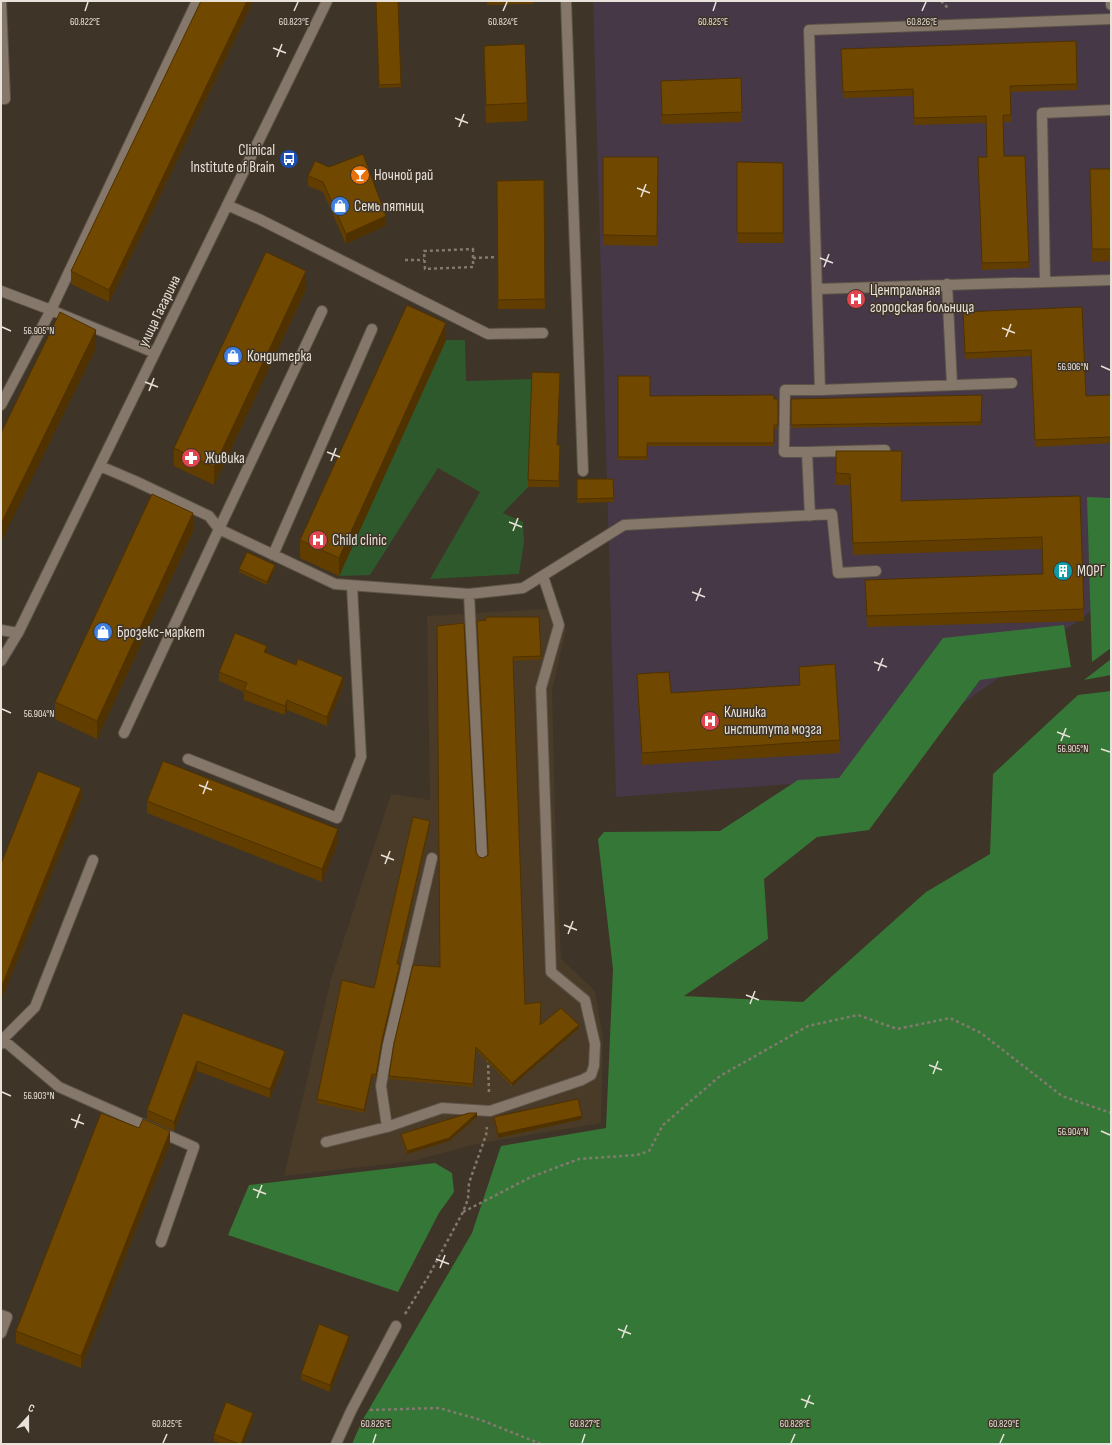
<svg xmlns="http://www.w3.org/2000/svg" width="1112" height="1445" viewBox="0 0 1112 1445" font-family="'Sofia Sans Condensed',sans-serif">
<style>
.built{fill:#4a3b29}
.medical{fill:#463846}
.green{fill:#2d592c}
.forest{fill:#357736}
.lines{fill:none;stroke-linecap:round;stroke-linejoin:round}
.minor-casing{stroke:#5c5348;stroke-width:12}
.path{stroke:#837a6f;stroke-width:2.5;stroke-dasharray:3 3;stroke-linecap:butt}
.minor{stroke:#85786a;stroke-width:10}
.wall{fill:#613e00}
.shaded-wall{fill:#4f3200}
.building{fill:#714800;stroke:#4f3200}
.ticks{fill:none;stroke:#e9e2da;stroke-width:1.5}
.labels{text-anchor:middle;stroke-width:3;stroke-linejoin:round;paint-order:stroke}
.poi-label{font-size:15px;fill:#e9e2da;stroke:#3e3427;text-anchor:start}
.street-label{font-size:15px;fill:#e9e2da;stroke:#3e3427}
.ticks-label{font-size:10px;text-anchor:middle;fill:#e9e2da;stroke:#3e3427;stroke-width:3;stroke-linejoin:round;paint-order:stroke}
</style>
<rect width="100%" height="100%" fill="#3e3427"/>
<path class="built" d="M561 608 566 630 552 690 556 852 561 959 595 991 603 1039 601 1123 476 1144 413 1161 284 1176 331 979 391 794 430 800 427 616Z"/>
<path class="medical" d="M593 1H1111V597L858 779 616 797Z"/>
<path class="green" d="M446 340H465L466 381 532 379 528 487 503 513 523 522 524 542 519 574 430 579 480 492 438 468 370 575 339 576Z"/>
<path class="forest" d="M1087 497 1111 498V648L1092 662Z
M1064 625 1071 667 980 680 869 830 817 837 764 879 768 939 684 996 803 1002 926 892 990 854 993 774 1078 695 1111 691V1444H352L362 1421 472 1233 501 1146 606 1128 613 969 598 839 604 832 720 831 798 780 839 778 943 638Z
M1111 659V675L1084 680Z
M435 1163 452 1173 454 1192 439 1213 398 1292 228 1235 249 1185Z"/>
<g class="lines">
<defs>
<path id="minor" d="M566 1 583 471
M1111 1V5
M1 99H5L1 1
M227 205 259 219 488 334 543 333
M1045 281 1042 113 1111 110
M947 284 952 385
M817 289 1111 280
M1 291 51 310 1 405
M155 353 51 310 197 1
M820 390 1012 383
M807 452 885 450
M100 466 135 481 209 516 219 529 335 584 469 594 523 588 624 525 832 514 838 573 876 571
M810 516 807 452H784L785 390H820L809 30 1111 19
M273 555 372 329
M469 594 482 855
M1 630 18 633
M1 661 18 633 327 1
M124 733 219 529 322 311
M188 759 337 818 361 757 352 586
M1 1038 59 1087 194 1147 161 1242
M1 1044 3 1039 35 1007 93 860
M387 1127 381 1086 388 1045 432 858
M326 1142 387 1127 442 1108 490 1111 582 1080 591 1075 594 1066 595 1044 585 1000 551 972 541 688 559 625 543 576
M1 1315 7 1317 1 1333
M336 1444 351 1411 396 1326"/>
</defs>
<use href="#minor" class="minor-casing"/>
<path class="path" d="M941 1 949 9
M473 249V267L425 269 424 251Z
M473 258 498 257
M405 260H424
M488 1059 489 1094
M463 1212 531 1177 579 1159 637 1155 649 1151 663 1125 720 1076 808 1026 858 1015 897 1029 950 1018 981 1033 1062 1096 1111 1113
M405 1314 428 1277 463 1212 468 1199 469 1183 486 1135 487 1127
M370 1410 439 1408 481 1420 541 1444"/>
<use href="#minor" class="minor"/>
</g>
<path class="wall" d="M201 1H253L109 302 71 284V271Z
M376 1H398L401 87 379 88Z
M487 1H533V4L487 5Z
M1076 41 1077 90 1011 92V122H1003L1004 156 1029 262V268L982 270 978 157H987L986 123 914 125 913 96 843 98 841 49Z
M484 46 527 103V121L486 123 484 63Z
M661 81 742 112V122L662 124Z
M603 157H658L657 246 603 245Z
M315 161 386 225 346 244 323 192 308 186V176Z
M737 162 783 163V243H737Z
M1090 169H1111V261L1092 262Z
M544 180 545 309H498L497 181Z
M306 289 214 485 174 466V448Z
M1082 307 1086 396 1111 395V443L1035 447 1031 356 965 359 963 319Z
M446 340 339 576 300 558V540Z
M532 372 558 445H560L559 487H528Z
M618 376 650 396 778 399V429H774V446H647V460H618Z
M982 395 981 425 791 428V399Z
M836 451 901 501 1080 496 1084 621 867 627 865 580 1043 574 1042 549 853 555 850 485H836Z
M577 479H613L614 502 577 503Z
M193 531 97 739 55 719V702Z
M275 568 267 585 239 572V569Z
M539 617 541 659 513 661 525 1004 540 1025 579 1028 512 1086 476 1050 473 1087 389 1079V1076L440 967 476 852 479 857 483 858 488 855V852L477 621Z
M267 653 343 686 327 726 287 710 285 715 244 700V692L219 681V672Z
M799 667 840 740V753L642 765 637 686V674L671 693 799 685Z
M147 801 338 842 322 882 147 813Z
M430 824 398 964 400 967 382 1044 376 1078 372 1077 364 1113 317 1103V1099L374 988Z
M183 1013 285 1061 270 1098 197 1071 174 1131 147 1119V1110Z
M477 1117 449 1141 407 1154 401 1137V1134Z
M494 1117 582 1119 498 1138 494 1121Z
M170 1143 81 1368 16 1343V1331Z
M349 1342 330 1392 301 1380V1374Z
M253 1419 243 1444H222L214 1441V1434Z"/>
<path class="shaded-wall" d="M247 1H253L109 302V290Z
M386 216V225L346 244V234Z
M306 271V289L214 485V467Z
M446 323V340L339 576V558Z
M96 330V348L1 542V524Z
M193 513V531L97 739V721Z
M275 565V568L267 585V582Z
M267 646V655L264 652Z
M343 677V686L327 726V717Z
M287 700V710L285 715V706Z
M81 788V800L1 1001V988Z
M430 821V824L397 967V964Z
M338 829V842L322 882V869Z
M400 964V967L382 1044 376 1078V1075L382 1040Z
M579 1025V1028L512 1086V1083Z
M285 1051V1061L270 1098V1089Z
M197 1061V1071L174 1131V1122Z
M372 1074V1077L364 1113V1110Z
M477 1113V1117L449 1141 407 1154V1151Z
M582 1116V1119L498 1138V1134Z
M170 1131V1143L81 1368V1356Z
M349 1336V1342L330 1392V1385Z
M253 1413V1419L243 1444H241Z"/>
<path class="building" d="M201 1H247L109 290 71 271Z
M376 1H398L401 84 379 85Z
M1076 41 1077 84 1010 86 1011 115H1003L1004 156H1025L1029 262 982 263 978 157H987L986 116 914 118 913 89 843 92 841 49Z
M525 44 527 103 486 105 484 46Z
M741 78 742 112 662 115 661 81Z
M363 154 386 216 346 234 323 182 308 176 315 161 329 167Z
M603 157H658L657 236 603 235Z
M737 162 783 163V233H737Z
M1090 169H1111V249H1092Z
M544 180 545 299 498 300 497 181Z
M266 252 306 271 214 467 174 448Z
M407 305 446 323 339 558 300 540Z
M1082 307 1086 396 1111 395V437L1035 440 1031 350 965 353 963 312Z
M60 312 96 330 1 524V433Z
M532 372 560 373 557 445H560L559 481 528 480Z
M618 376H650V396L774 395V399H778V425H774V443H647V457H618Z
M982 395 981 422 791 425V399Z
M836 451H902L901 501 1080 496 1084 609 867 616 865 580 1043 574 1042 537 853 543 850 474 836 473Z
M577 479H613L614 498 577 499Z
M152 494 193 513 97 721 55 702Z
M247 552 275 565 267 582 239 569Z
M486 617H539L541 656 513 657 525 1004 541 1002 540 1025 561 1008 579 1025 512 1083 476 1047 473 1084 389 1076 394 1043 413 965 440 967 437 626 464 623 476 852 479 857 483 858 488 855V851L477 621 486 620Z
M235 633 267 646 264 652 296 665 298 659 343 677 327 717 287 700 285 706 244 690 247 683 219 672Z
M835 664 840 740 642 753 637 674 669 672 671 693 800 685 799 667Z
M163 761 338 829 322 869 147 801Z
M38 771 81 788 1 988V864Z
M413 817 430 821 397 964H400L382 1040 376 1075 372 1074 364 1110 317 1099 342 980 374 988Z
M183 1013 285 1051 270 1089 197 1061 174 1122 147 1110Z
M578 1099 582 1116 498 1134 494 1117Z
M101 1113 139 1128 143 1119 170 1131 81 1356 16 1331Z
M469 1113H477L449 1138 407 1151 401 1134Z
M319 1324 349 1336 330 1385 301 1374Z
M226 1402 253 1413 241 1444H239L214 1434Z"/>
<path class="ticks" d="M85 11 88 2M294 11 298 2M503 11 507 2M713 11 716 2M922 11 926 2M273 48 286 53M277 57 282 44M455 118 468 123M459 127 464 114M637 188 650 193M641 197 646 184M820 258 833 263M824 267 829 254M2 327 11 331M1002 328 1015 333M1006 337 1011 324M1101 366 1110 370M145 382 158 387M149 391 154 378M327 452 340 457M331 461 336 448M509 522 522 527M513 531 518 518M692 592 705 597M696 601 701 588M874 662 887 667M878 671 883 658M2 709 11 713M1057 732 1070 737M1061 741 1066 728M1101 749 1110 752M199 785 212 790M203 794 208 781M381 855 394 860M385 864 390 851M564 925 577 930M568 934 573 921M746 995 759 1000M750 1004 755 991M929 1065 942 1070M933 1074 938 1061M2 1092 11 1096M71 1119 84 1124M75 1128 80 1114M1101 1131 1110 1135M253 1189 266 1194M257 1198 262 1185M436 1259 449 1264M440 1268 445 1255M618 1329 631 1334M622 1338 627 1325M801 1399 814 1404M805 1408 810 1395M163 1443 167 1434M373 1443 376 1434M582 1443 585 1434M791 1443 795 1434M1000 1443 1004 1434"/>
<defs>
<symbol id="bus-disc" viewBox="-11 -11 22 22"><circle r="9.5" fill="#1a4fb4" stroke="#3e3427"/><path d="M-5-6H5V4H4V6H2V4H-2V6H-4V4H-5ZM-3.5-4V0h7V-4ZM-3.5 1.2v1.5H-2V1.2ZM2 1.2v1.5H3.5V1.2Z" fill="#fff"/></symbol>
<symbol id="bar-disc" viewBox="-11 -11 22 22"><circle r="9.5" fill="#e8710a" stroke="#3e3427"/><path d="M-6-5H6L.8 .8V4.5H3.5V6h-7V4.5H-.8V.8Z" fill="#fff"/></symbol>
<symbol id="shop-disc" viewBox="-11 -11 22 22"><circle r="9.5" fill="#3f7fe0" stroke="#3e3427"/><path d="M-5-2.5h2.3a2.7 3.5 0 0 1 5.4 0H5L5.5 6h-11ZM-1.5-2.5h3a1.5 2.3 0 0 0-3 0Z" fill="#fff"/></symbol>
<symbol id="hospital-disc" viewBox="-11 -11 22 22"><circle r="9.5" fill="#e0444e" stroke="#3e3427"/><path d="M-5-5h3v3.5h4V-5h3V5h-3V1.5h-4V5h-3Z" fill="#fff"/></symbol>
<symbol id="pharmacy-disc" viewBox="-11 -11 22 22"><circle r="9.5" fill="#e0444e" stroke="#3e3427"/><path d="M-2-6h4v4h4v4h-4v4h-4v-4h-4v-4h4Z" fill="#fff"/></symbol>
<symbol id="building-disc" viewBox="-11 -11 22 22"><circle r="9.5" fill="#0f9aa8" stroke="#3e3427"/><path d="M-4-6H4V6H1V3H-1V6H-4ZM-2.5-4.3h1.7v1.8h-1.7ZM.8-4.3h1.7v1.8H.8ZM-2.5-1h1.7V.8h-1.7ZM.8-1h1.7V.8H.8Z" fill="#fff"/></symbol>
</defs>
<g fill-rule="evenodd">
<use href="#bus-disc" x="278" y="148" width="22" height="22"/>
<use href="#bar-disc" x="349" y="164" width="22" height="22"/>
<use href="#shop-disc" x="329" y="195" width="22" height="22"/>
<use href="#hospital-disc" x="845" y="288" width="22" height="22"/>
<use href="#shop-disc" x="222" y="345" width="22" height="22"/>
<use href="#pharmacy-disc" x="180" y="447" width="22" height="22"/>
<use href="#hospital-disc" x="307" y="529" width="22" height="22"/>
<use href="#building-disc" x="1052" y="560" width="22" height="22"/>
<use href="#shop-disc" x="92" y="621" width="22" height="22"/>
<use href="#hospital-disc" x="699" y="710" width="22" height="22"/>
</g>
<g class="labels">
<g class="poi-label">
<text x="275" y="155" text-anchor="end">Clinical<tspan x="275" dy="17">Institute of Brain</tspan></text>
<text x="374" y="180">Ночной рай</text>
<text x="354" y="211">Семь пятниц</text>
<text x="870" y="295">Центральная<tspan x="870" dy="17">городская больница</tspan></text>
<text x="247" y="361">Кондитерка</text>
<text x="205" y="463">Живика</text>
<text x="332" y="545">Child clinic</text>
<text x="1077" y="576">МОРГ</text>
<text x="117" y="637">Брозекс-маркет</text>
<text x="724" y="717">Клиника<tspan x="724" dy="17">института мозга</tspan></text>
</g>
<g class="street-label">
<text transform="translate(159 311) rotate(-64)" y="5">улица Гагарина</text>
</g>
</g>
<g class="ticks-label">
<text x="503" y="25">60.824°E</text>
<text x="713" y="25">60.825°E</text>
<text x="85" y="25">60.822°E</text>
<text x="294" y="25">60.823°E</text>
<text x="922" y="25">60.826°E</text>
<text x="39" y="334">56.905°N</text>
<text x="1073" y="370">56.906°N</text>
<text x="39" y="717">56.904°N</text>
<text x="1073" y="752">56.905°N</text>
<text x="39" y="1099">56.903°N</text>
<text x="1073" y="1135">56.904°N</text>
<text x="167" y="1427">60.825°E</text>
<text x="376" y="1427">60.826°E</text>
<text x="585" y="1427">60.827°E</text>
<text x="795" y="1427">60.828°E</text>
<text x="1004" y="1427">60.829°E</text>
</g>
<rect width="1112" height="1445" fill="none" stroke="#e9e2da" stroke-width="4"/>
<g transform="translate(28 1417) rotate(21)" stroke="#3e3427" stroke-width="3" paint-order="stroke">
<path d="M0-3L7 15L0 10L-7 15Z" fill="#e9e2da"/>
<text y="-6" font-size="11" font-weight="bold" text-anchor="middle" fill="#e9e2da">С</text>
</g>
</svg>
